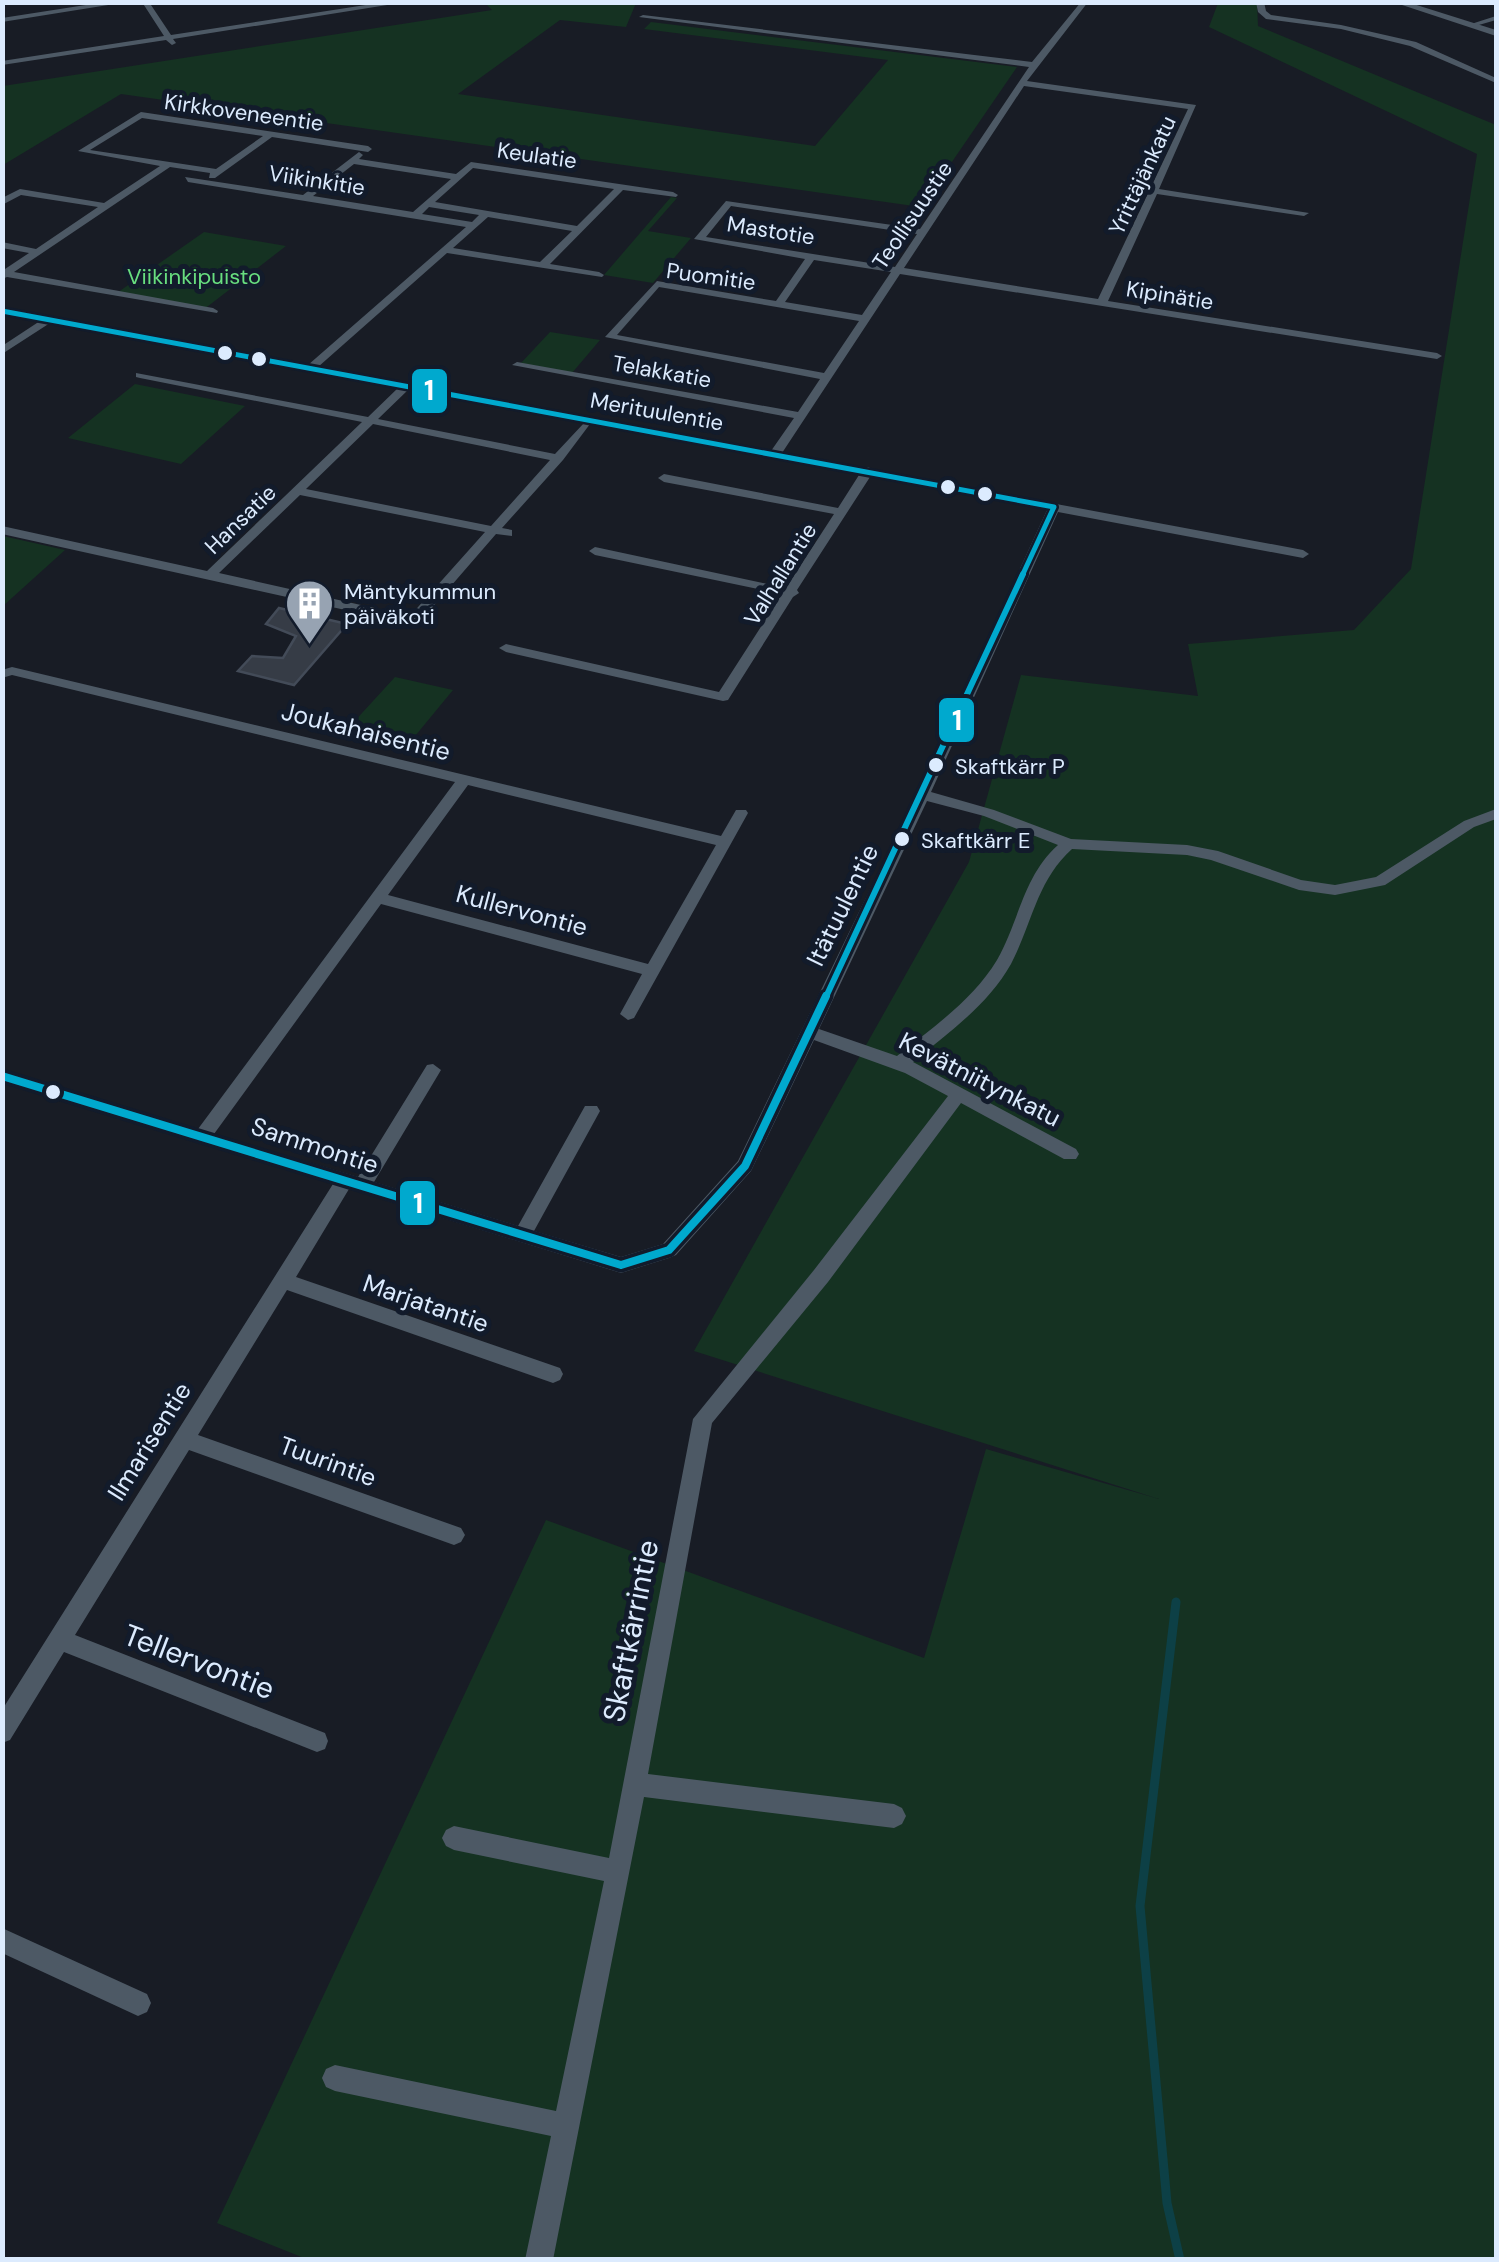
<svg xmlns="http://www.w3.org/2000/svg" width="1499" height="2262" viewBox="0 0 1499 2262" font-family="'DM Sans',sans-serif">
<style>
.green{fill:#153222}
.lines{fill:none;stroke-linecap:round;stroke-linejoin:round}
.stream{stroke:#0d4046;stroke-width:9}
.building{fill:#363c46;stroke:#434b58;stroke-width:2.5}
.minor{fill:#4d5965;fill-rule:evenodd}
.tertiary{fill:#4d5965;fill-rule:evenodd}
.bus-1-far2-casing{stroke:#121b2b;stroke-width:10}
.bus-1-far1-casing{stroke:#121b2b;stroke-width:12}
.bus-1-casing{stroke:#121b2b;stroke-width:15}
.bus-1-far2{stroke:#00a9ce;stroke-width:5}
.bus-1-far1{stroke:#00a9ce;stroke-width:6}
.bus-1{stroke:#00a9ce;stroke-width:8}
.bus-dot{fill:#dcebfe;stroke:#121b2b;stroke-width:4}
.labels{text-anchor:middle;stroke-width:10;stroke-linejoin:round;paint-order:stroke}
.far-street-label{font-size:22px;fill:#dcebfe;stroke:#121b2b}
.far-park-label{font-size:22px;fill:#68de7f;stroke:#121b2b}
.far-poi-label{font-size:22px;fill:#dcebfe;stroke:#121b2b;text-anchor:start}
.bus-label{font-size:22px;fill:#dcebfe;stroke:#121b2b;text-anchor:start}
.street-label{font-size:25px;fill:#dcebfe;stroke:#121b2b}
.near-street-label{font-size:30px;fill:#dcebfe;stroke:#121b2b}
.line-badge{stroke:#121b2b;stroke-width:4}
.badge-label{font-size:28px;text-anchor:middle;font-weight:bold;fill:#fff}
</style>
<rect width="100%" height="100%" fill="#181c25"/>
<path class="green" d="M485 3H636L626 27 560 20 458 94 815 146 888 60 644 29 651 22 1017 67 921 207 121 94 3 165V86L492 10Z
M1218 3H1257L1258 26 1496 125V2259L309 2260 217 2223 546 1520 924 1658 986 1449 1159 1499 694 1351 969 862 1021 675 1198 696 1188 644 1354 630 1411 569 1477 154 1209 27Z
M671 197 677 198 648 231 691 238 653 283 604 275Z
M204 232 286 246 203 310 114 295Z
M550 332 600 340 572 373 521 363Z
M135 384 245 406 181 464 68 438Z
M3 536 65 550 3 606 2 536Z
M395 677 453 690 411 741 351 725Z"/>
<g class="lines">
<path class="stream" d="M1176 1602 1140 1906 1167 2203 1180 2260"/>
</g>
<path class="building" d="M279 608 347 624 294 685 238 671 252 656 283 658 296 636 266 624Z"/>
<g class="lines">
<path class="minor" d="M105 2H127L2 22V18Z
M142 2H149L171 35 385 2H406L173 39 176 43 172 45 166 40 2 65V61L164 36Z
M1081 2H1088L1027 81 1196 105 1159 189 1309 213 1304 216 1157 194 1108 301 1437 353 1442 356 1437 359 900 274 782 453 863 468 868 467 874 470 1303 550 1309 554 1303 558 1058 512 931 792 994 810 1071 839 1187 845 1218 851 1301 880 1335 885 1376 877 1464 821 1496 809V819L1474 827 1385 885 1335 895 1299 890 1211 860 1187 855 1072 849C1037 880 1032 924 1011 964 988 1005 948 1033 913 1062L1076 1149 1079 1154 1076 1159H1064L961 1103 828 1282 712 1423 648 1774 894 1804 902 1808 906 1816 902 1824 894 1828 644 1797 553 2260H525L551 2136 335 2091 326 2087 322 2078 326 2069 335 2065 556 2111 604 1881 454 1850 446 1846 442 1838 446 1830 454 1826 609 1858 693 1419 814 1270 948 1096 905 1073 814 1040 751 1171 676 1255 669 1258 621 1273 349 1189 296 1277 560 1368 563 1374 560 1380 553 1383 287 1290 198 1435 461 1528 465 1535 461 1542 454 1545 189 1450 75 1635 325 1733 328 1741 325 1749 317 1752 64 1652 10 1740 2 1743V1710L333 1184 2 1083V1070L198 1129 455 782 12 675 2 678V670L12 667 721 836 736 810H746L748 813 634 1018 628 1020 620 1014 642 974 381 904 214 1134 358 1177 427 1065 433 1064 441 1070 374 1182 518 1226 585 1106H597L600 1111 534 1231 621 1257 663 1244 738 1161 909 809 1047 510 870 477 797 590 799 593 793 597 728 700 723 701 506 652 499 648 506 644 719 692 782 594 595 555 589 551 595 547 786 588 834 514 664 482 658 478 664 474 838 508 859 475 590 424 563 460 502 528 512 530V536L496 534 418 624 413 625 2 534V526L207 571 362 422 140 378 136 377V373L368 417 398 388 50 323 2 354V346L40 321 2 314V308L308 365 466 227 188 182 185 177 303 195 359 152 363 155 359 159 456 174 471 162 673 192 678 195 676 197 623 190 550 264 599 272 604 275 602 277 447 253 318 367 771 451 794 418 512 365 517 362 798 412 820 379 605 337 657 281 776 301 805 259 694 239 726 201 920 229 1029 67 639 17 643 15 1032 62ZM1024 86 1188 109 1098 299 904 268ZM354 164 451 179 413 212 313 196ZM473 168 614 189 577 226 435 202ZM731 206 917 234 895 267 706 237ZM429 207 479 215 472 222 422 214ZM488 217 572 231 540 262 453 248ZM814 260 891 272 862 315 785 302ZM659 287 859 321 824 373 617 335ZM408 390 584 423 555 454 378 419ZM373 424 550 460 491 526 306 489ZM300 495 485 532 410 616 219 573ZM468 785 716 845 648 964 388 895ZM927 801 984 816 1058 845C1023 876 1019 922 997 960 973 1000 932 1028 897 1056L819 1029Z
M1256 2H1264L1266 11 1271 15 1341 25 1416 42 1496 78V83L1410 46 1341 29 1266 19 1258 12Z
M1496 16V20L1472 27 1468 25Z
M141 112 368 146 372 149 368 152 272 137 215 178H209L210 173 170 167 14 272 213 308 218 311 217 313 7 277 2 279V271L29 253 2 248V242L36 249 98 207 21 195 2 205V198L20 189 104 203 160 166 78 151ZM142 118 263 136 216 169 90 150Z
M2 1928 147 1994 151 2003 147 2012 138 2016 2 1953Z"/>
<path class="tertiary" d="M1393 2H1407L1496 30V36Z"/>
<defs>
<path id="bus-1-far2" d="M2 311 1054 507 1022 576"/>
<path id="bus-1-far1" d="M825 999 1023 574"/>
<path id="bus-1" d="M2 1076 621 1265 669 1250 745 1166 826 996"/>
</defs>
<use href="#bus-1-far2" class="bus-1-far2-casing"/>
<use href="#bus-1-far1" class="bus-1-far1-casing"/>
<use href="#bus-1" class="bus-1-casing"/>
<use href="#bus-1-far2" class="bus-1-far2"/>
<use href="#bus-1-far1" class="bus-1-far1"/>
<use href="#bus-1" class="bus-1"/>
</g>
<defs>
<symbol id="building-pin" viewBox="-11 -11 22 30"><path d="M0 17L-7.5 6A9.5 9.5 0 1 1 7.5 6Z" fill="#97a3b2" stroke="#121b2b"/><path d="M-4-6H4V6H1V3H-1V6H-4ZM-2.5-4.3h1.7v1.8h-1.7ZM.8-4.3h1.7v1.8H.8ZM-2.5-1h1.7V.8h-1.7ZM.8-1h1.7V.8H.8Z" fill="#fff"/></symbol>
</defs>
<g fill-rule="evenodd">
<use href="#building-pin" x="282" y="576" width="55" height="75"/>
</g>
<g class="bus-dot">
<circle cx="225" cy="353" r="9"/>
<circle cx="259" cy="359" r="9"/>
<circle cx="948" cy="487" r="9"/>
<circle cx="985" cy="494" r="9"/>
<circle cx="936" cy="765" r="9"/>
<circle cx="902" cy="839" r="9"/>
<circle cx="53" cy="1092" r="9"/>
</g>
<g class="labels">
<g class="far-street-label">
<text transform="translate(244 112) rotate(8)" y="8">Kirkkoveneentie</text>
<text transform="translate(537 155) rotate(8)" y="8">Keulatie</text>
<text transform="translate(1142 175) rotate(-65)" y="8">Yrittäjänkatu</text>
<text transform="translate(317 180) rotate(9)" y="8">Viikinkitie</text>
<text transform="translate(912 215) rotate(-56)" y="8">Teollisuustie</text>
<text transform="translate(771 230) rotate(9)" y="8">Mastotie</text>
<text transform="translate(711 276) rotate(8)" y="8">Puomitie</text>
<text transform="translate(1170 295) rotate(9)" y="8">Kipinätie</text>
<text transform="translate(662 371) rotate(10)" y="8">Telakkatie</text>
<text transform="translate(657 411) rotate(10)" y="8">Merituulentie</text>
<text transform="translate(240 519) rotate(-44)" y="8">Hansatie</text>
<text transform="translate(780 574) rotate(-58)" y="8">Valhallantie</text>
</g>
<g class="far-park-label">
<text x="194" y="284">Viikinkipuisto</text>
</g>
<g class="far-poi-label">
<text x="344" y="599">Mäntykummun<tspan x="344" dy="25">päiväkoti</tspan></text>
</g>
<g class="bus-label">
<text x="955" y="774">Skaftkärr P</text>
<text x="921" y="848">Skaftkärr E</text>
</g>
<g class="street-label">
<text transform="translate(366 731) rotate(14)" y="9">Joukahaisentie</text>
<text transform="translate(842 905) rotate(-64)" y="9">Itätuulentie</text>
<text transform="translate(522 910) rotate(15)" y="9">Kullervontie</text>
<text transform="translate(980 1079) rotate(27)" y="9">Kevätniitynkatu</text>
<text transform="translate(315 1145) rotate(18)" y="9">Sammontie</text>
<text transform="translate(426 1303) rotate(19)" y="9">Marjatantie</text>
<text transform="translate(149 1441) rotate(-58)" y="9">Ilmarisentie</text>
<text transform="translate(328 1461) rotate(20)" y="9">Tuurintie</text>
</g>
<g class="near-street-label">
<text transform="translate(631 1631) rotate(-79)" y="10">Skaftkärrintie</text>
<text transform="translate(199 1662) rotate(21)" y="10">Tellervontie</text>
</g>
</g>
<g class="line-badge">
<rect x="410" y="367" width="39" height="48" rx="10" fill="#00a9ce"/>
<rect x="937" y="696" width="39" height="48" rx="10" fill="#00a9ce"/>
<rect x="398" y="1179" width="39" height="48" rx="10" fill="#00a9ce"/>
</g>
<g class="badge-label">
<text x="429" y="400">1</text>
<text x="957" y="730">1</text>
<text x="418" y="1213">1</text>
</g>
<rect width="1499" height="2262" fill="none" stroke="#dcebfe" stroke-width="10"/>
</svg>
